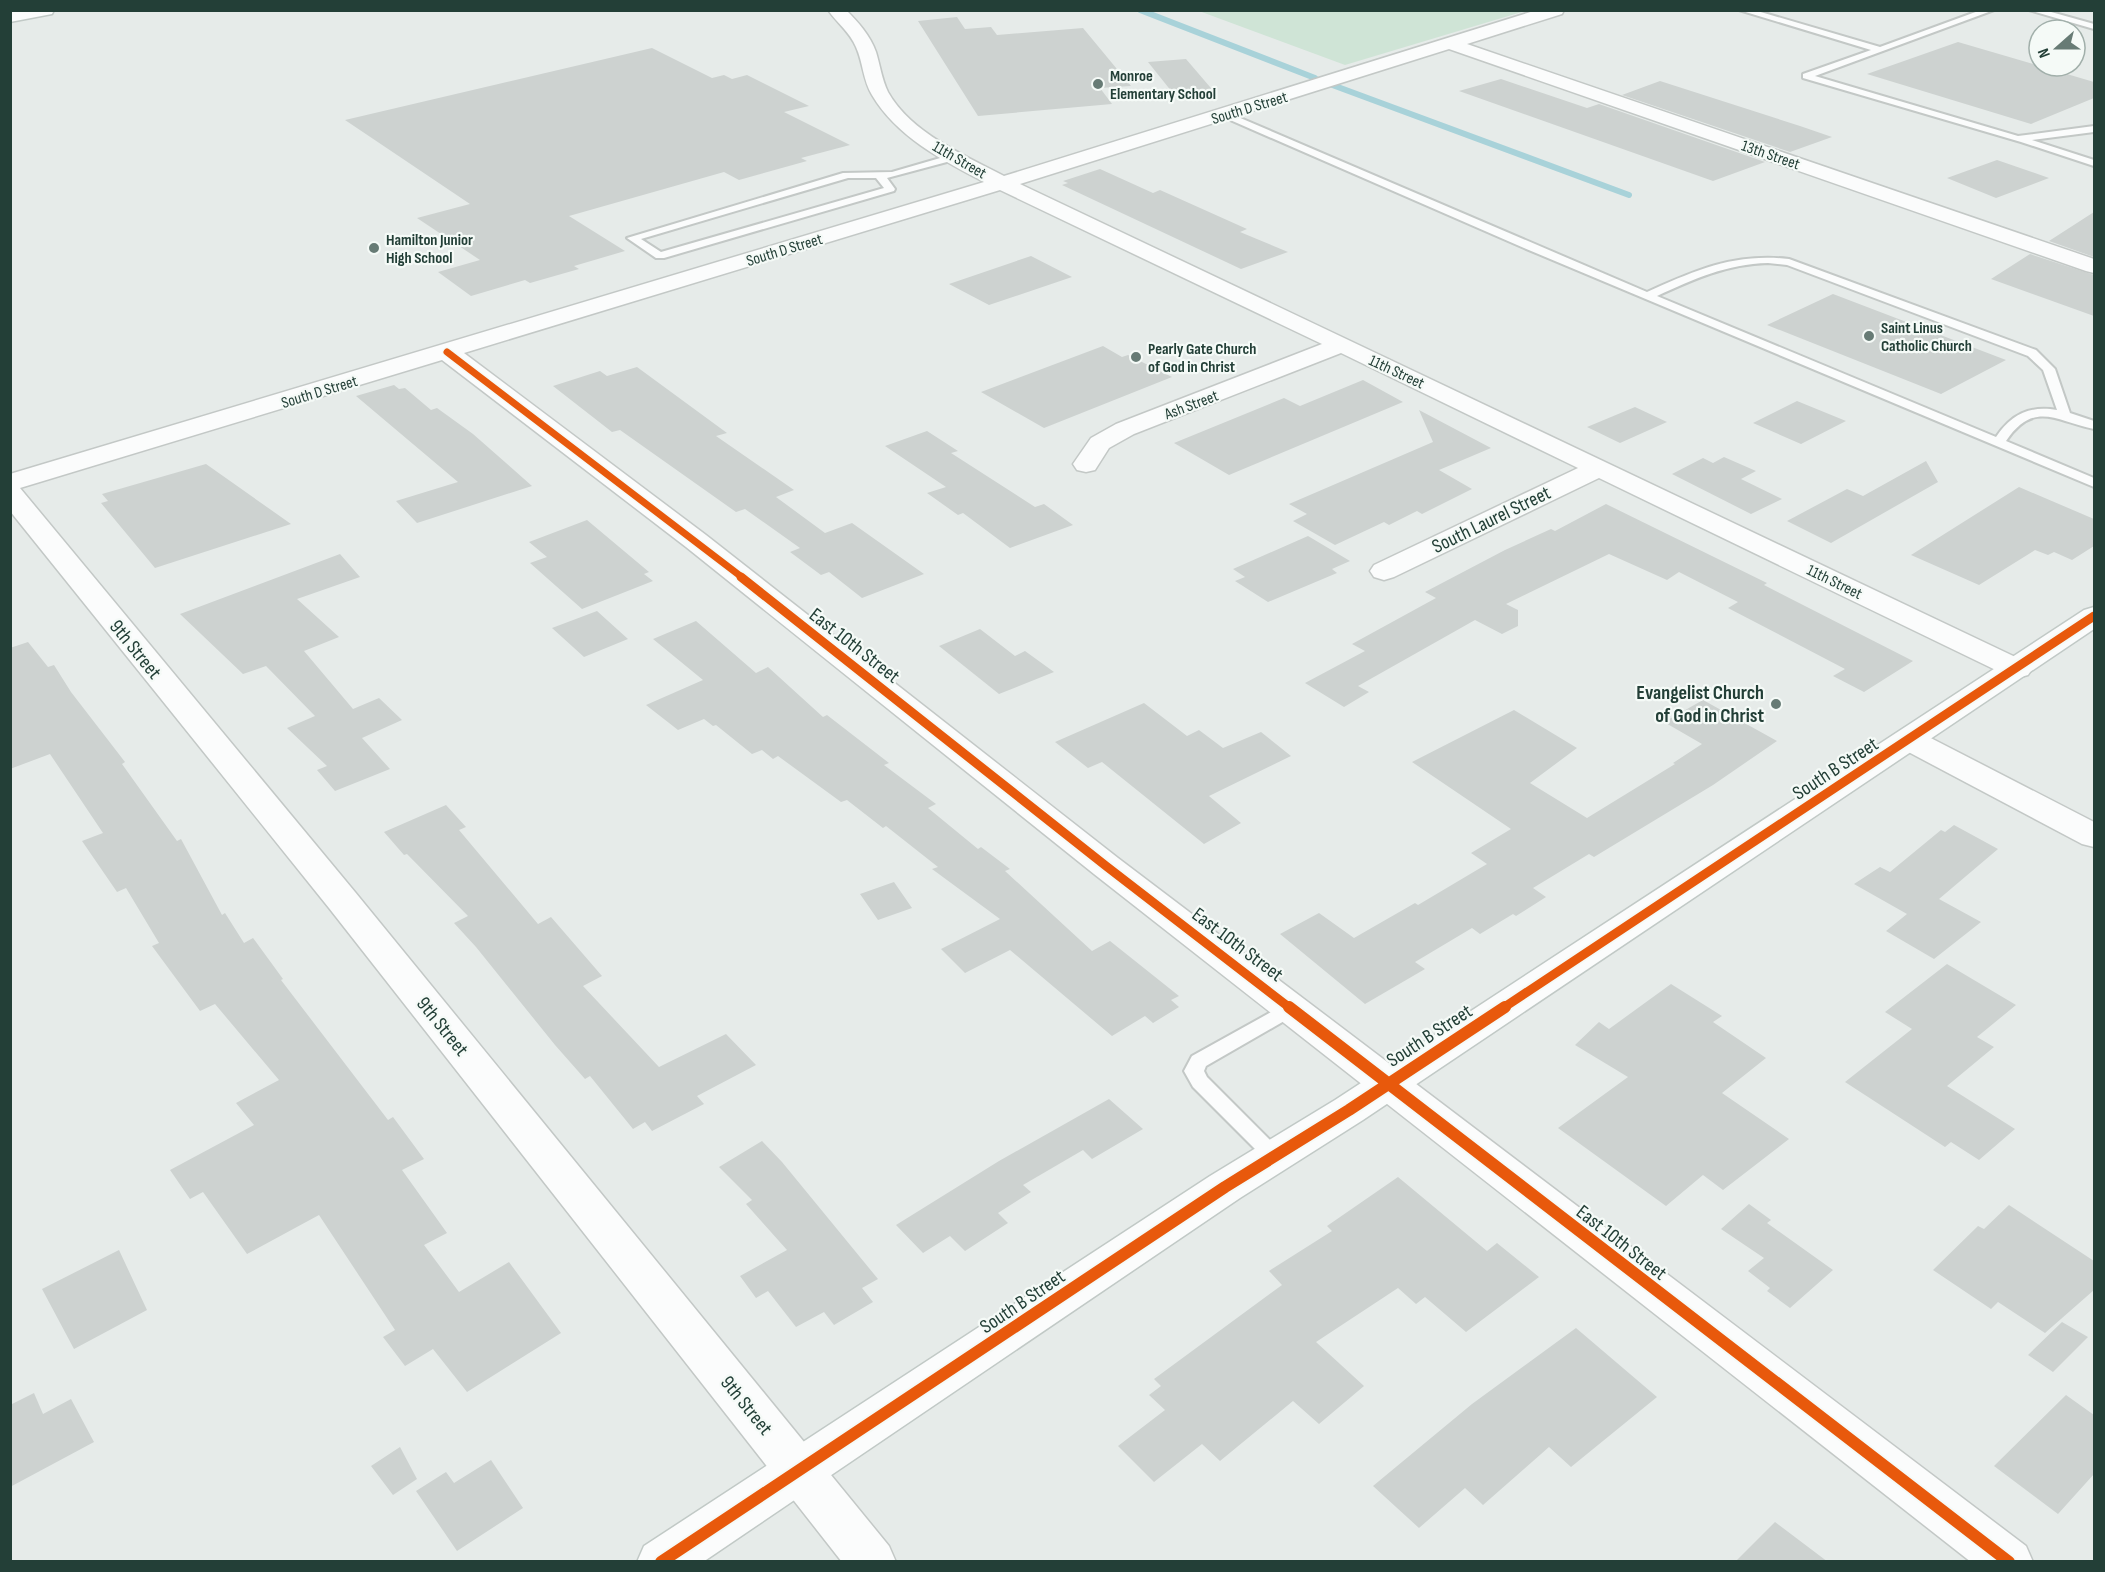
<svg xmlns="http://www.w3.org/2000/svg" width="2105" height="1572" viewBox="0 0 2105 1572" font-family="'Sofia Sans Condensed',sans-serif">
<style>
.green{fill:#cfe4d6}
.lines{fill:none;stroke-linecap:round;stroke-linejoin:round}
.stream{stroke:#a8d2d9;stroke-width:6}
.building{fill:#cdd2d0}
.lane-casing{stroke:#c3c8c6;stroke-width:4}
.street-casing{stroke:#c3c8c6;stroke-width:3}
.secondary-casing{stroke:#c1c9c6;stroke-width:3}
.lane{fill:#fbfcfc;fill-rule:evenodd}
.street{fill:#fbfcfc;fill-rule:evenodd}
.secondary{fill:#fbfcfc;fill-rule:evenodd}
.cycleway-far2-casing{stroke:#f5faf7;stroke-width:10}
.cycleway-far1-casing{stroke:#f5faf7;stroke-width:13}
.cycleway-casing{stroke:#f5faf7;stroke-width:16}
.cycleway-far2{stroke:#e8590c;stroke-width:7}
.cycleway-far1{stroke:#e8590c;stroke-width:9}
.cycleway{stroke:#e8590c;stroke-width:12}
.poi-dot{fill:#677b75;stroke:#f5faf7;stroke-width:2}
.labels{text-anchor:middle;stroke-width:4.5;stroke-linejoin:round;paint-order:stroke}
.far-poi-label{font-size:16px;font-weight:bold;fill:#233f37;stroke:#f5faf7;text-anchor:start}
.far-street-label{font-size:16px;fill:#233f37;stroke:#f5faf7}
.street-label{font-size:20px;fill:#233f37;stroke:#f5faf7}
.poi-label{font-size:20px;font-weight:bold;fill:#233f37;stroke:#f5faf7;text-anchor:end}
</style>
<rect width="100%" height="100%" fill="#e6ebe9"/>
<path class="green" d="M1199 11H1525L1345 65Z"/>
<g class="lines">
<path class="stream" d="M1140 10 1315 78
M1327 83 1629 195"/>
</g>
<path class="building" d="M957 17 965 29 991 27 997 35 1083 28 1131 86 1100 88 1112 104 978 116 918 21Z
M1958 42 2094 82V98L2031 124 1867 74Z
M652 48 712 78 724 75 732 79 747 75 809 106 784 112 850 145 801 158 807 161 739 180 724 172 569 216 625 251 574 266 579 269 530 283 525 280 471 296 438 272 480 260 417 218 470 204 345 120Z
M1186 59 1216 94 1176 97 1148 62Z
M1501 79 1587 108 1599 104 1765 162 1713 181 1459 91Z
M1660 81 1800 126 1832 137 1790 152 1622 95Z
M1997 160 2049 178 1996 198 1947 178Z
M1100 169 1153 193 1160 190 1247 229 1240 232 1288 252 1241 269 1062 185 1068 183 1063 181Z
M2094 212V257L2049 241Z
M2030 254 2094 275V316L1991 279Z
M1031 256 1072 277 989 305 949 284Z
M1833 294 2006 360 1941 394 1767 325Z
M1103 346 1122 357 1128 355 1172 377 1044 428 981 392Z
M637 367 727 433 716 436 794 490 776 497 825 533 852 523 924 574 862 598 829 572 821 575 790 552 800 548 745 509 736 512 620 430 612 432 553 386 600 371 607 376Z
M1363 380 1403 402 1229 475 1174 443 1284 398 1300 406Z
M394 385 399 389 405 388 431 410 437 408 473 434 532 486 417 523 396 501 458 482 356 396Z
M1797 401 1846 421 1801 444 1753 423Z
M1635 407 1667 422 1620 443 1587 427Z
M1419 410 1491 448 1439 470 1472 489 1422 514 1417 511 1389 525 1384 522 1335 545 1293 521 1307 514 1289 504 1433 442Z
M927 431 958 451 951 453 1035 507 1044 504 1073 525 1010 548 963 513 958 515 927 493 946 487 885 446Z
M1724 457 1756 471 1741 479 1782 499 1751 514 1672 474 1703 458 1713 463Z
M1926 461 1938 482 1831 543 1787 521 1847 489 1863 496Z
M206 464 291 524 155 568 101 503 108 501 102 494Z
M2019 487 2094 519V546L2072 560 2054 552 2048 555 2035 550 1979 585 1911 555Z
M1606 504 1767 583 1764 585 1913 661 1864 692 1833 676 1845 669 1728 608 1738 602 1679 572 1667 580 1609 554 1506 604 1518 610V626L1502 634 1475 620 1358 686 1369 692 1344 707 1305 683 1365 651 1352 644 1436 598 1425 592 1505 550 1551 529 1555 531Z
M587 520 649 572 644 574 653 581 582 609 530 563 547 557 529 542Z
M1308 536 1350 561 1332 569 1337 573 1268 602 1235 581 1245 577 1233 569Z
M340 554 360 577 297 599 339 637 304 651 353 709 379 698 402 720 362 738 390 769 335 791 317 770 327 766 287 728 315 716 266 666 243 674 180 614Z
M597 611 628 639 584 657 552 628Z
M696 621 756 673 768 667 823 717 827 715 889 763 884 765 936 804 928 808 978 849 981 847 1010 869 1005 871 1092 951 1110 941 1179 996 1171 1000 1179 1007 1153 1023 1145 1016 1112 1036 1010 950 965 973 941 949 1000 919 932 869 938 867 886 826 883 828 847 800 841 802 778 756 773 759 762 750 752 754 716 725 713 726 704 719 678 730 646 705 703 680 653 639Z
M980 629 1015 656 1025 651 1054 672 999 694 939 646Z
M28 642 48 667 54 665 71 692 125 762 122 764 177 841 181 839 222 915 225 913 244 943 253 938 283 979 281 980 388 1120 393 1117 424 1159 402 1170 447 1233 424 1245 459 1292 509 1262 561 1333 467 1392 433 1349 405 1366 383 1337 395 1330 319 1215 247 1254 203 1192 190 1199 170 1170 254 1125 236 1103 279 1080 215 1004 200 1011 152 946 159 943 126 888 117 892 82 841 103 833 50 754 10 769V648Z
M1703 700 1777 741 1713 785 1594 857 1589 854 1533 888 1546 897 1516 916 1513 914 1480 934 1472 928 1415 962 1425 969 1365 1004 1280 934 1319 913 1354 938 1415 903 1418 905 1487 864 1471 853 1511 829 1412 762 1514 710 1577 748 1530 783 1587 818 1675 764 1673 763 1702 744 1664 722Z
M1144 703 1187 736 1199 730 1223 748 1261 732 1291 756 1209 796 1241 823 1204 844 1102 762 1088 768 1055 742Z
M446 805 466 827 459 830 538 924 551 917 602 976 583 986 659 1067 726 1034 756 1065 697 1096 704 1104 652 1131 645 1122 633 1129 590 1076 585 1079 555 1045 476 947 454 923 468 916 407 854 404 855 384 832Z
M1954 825 1998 849 1939 899 1981 922 1934 959 1886 931 1907 914 1854 884 1880 867 1890 872 1941 830 1945 832Z
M894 882 912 908 878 920 860 894Z
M1947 964 2016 1005 1977 1037 1994 1047 1947 1086 2015 1129 1979 1160 1951 1142 1945 1147 1845 1082 1912 1029 1885 1012Z
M1671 984 1722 1016 1713 1022 1766 1058 1722 1093 1789 1139 1723 1190 1703 1175 1666 1206 1558 1128 1628 1077 1575 1045 1599 1022 1609 1029Z
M1109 1099 1143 1129 1092 1159 1083 1150 1023 1185 1031 1192 998 1213 1008 1223 965 1251 950 1236 923 1253 896 1225 999 1161Z
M762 1141 782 1162 878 1279 862 1288 873 1302 834 1325 824 1312 796 1327 768 1291 756 1298 740 1276 787 1250 746 1204 752 1200 719 1167Z
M1398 1177 1487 1251 1497 1243 1539 1277 1466 1332 1425 1297 1416 1304 1398 1288 1316 1342 1364 1386 1319 1424 1293 1401 1220 1461 1202 1444 1154 1482 1118 1446 1165 1410 1149 1395 1161 1386 1154 1379 1282 1285 1269 1271 1332 1231 1327 1226Z
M1749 1204 1771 1220 1767 1223 1833 1270 1790 1308 1767 1291 1770 1288 1748 1271 1764 1258 1721 1229Z
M2009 1205 2094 1261V1290L2045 1333 1998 1302 1991 1309 1933 1270 1978 1226 1984 1229Z
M119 1250 147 1310 74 1349 42 1289Z
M2062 1322 2088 1337 2053 1372 2028 1355Z
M1576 1328 1657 1397 1571 1467 1549 1447 1483 1505 1465 1488 1419 1528 1373 1486 1472 1404Z
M34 1393 43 1414 71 1399 94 1442 10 1487V1405Z
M2066 1395 2094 1415V1474L2058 1514 1994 1466Z
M400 1447 417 1479 393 1495 371 1466Z
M491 1460 523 1508 457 1551 416 1491 446 1472 454 1483Z
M1775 1522 1828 1562H1735Z"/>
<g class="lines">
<defs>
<path id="lane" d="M1739 10H1754L1880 47 1981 10H1994L1815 76 2018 136 2094 126V132L2032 140 2094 160V166L2021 142 1803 78V74L1871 50Z
M2029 10H2044L2094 24V29Z
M1224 111 1647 292C1696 270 1734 253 1789 259L2036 350 2055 369 2070 413 2094 421V429C2056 421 2034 400 2006 441L2094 478V487L1524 248 1221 116 1219 114ZM1768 263 1787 265 2028 356 2043 370 2057 410C2029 405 2011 415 1996 437L1657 296C1694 279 1727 264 1768 263Z
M954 154 958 155V159L887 178 895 189 894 191 664 258H656L627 238 843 173 892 172ZM848 178H876L884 188 661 252 641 239Z
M1291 1001 1298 1003 1300 1008 1298 1013 1206 1066 1204 1071 1207 1077 1281 1151 1284 1156 1281 1161 1274 1164 1267 1161 1193 1087 1184 1071 1192 1056Z"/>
<path id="street" d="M828 10H846C858 22 870 35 876 52 880 65 882 80 888 92 911 133 964 155 1004 176L1537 10H1564L1562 14 1467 44 2094 259V273L2086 271 1449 49 1020 184 2028 663 2032 669 2028 675 2017 678 2006 675 1599 478 1394 577 1384 580 1374 577 1370 571 1374 565 1578 468 1341 353 1134 434 1109 448 1095 470 1086 472 1077 470 1073 464 1091 438 1116 424 1322 344 1000 190 464 353 706 535 1118 858 2026 1546 2033 1562H1971L1094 874 686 547 442 360 20 488 355 892 889 1546 896 1562H842L329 908 10 511V474L984 182C942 160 897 137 872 95 863 81 863 62 856 47 850 32 837 23 828 10Z
M1910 730 1921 733 2094 822V847L2082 844 1899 747 1894 740 1899 733Z"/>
<path id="secondary" d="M17 10H54L52 14 10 22V12Z
M2094 607V629L1363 1120 1240 1198 703 1562H637L644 1546 1210 1176 1335 1100 2084 610Z"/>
</defs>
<use href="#lane" class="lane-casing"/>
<use href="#street" class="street-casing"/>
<use href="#secondary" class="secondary-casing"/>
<use href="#lane" class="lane"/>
<use href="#street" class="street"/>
<use href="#secondary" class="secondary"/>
<defs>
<path id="cycleway-far2" d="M447 352 743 578"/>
<path id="cycleway-far1" d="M741 577 1106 866 1290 1008
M1503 1008 2094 616"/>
<path id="cycleway" d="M1289 1007 2009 1562
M661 1562 1225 1187 1349 1110 1505 1007"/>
</defs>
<use href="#cycleway-far2" class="cycleway-far2-casing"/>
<use href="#cycleway-far1" class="cycleway-far1-casing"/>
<use href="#cycleway" class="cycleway-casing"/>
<use href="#cycleway-far2" class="cycleway-far2"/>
<use href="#cycleway-far1" class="cycleway-far1"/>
<use href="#cycleway" class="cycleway"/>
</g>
<g class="poi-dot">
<circle cx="1098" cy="84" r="6"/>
<circle cx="374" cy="248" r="6"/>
<circle cx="1869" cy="336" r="6"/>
<circle cx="1136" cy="357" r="6"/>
<circle cx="1776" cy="704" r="6"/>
</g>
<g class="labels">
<g class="far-poi-label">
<text x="1110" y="81">Monroe<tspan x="1110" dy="18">Elementary School</tspan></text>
<text x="386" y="245">Hamilton Junior<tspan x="386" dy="18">High School</tspan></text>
<text x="1881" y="333">Saint Linus<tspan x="1881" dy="18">Catholic Church</tspan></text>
<text x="1148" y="354">Pearly Gate Church<tspan x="1148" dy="18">of God in Christ</tspan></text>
</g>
<g class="far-street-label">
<text transform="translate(1249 107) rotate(-17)" y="6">South D Street</text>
<text transform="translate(1771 154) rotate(19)" y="6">13th Street</text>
<text transform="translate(960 159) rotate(30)" y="6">11th Street</text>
<text transform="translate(784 249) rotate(-17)" y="6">South D Street</text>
<text transform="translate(1397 371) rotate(25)" y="6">11th Street</text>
<text transform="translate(319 391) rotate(-17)" y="6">South D Street</text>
<text transform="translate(1191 404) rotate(-21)" y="6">Ash Street</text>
<text transform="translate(1835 581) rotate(26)" y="6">11th Street</text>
</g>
<g class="street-label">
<text transform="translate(1491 519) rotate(-26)" y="7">South Laurel Street</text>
<text transform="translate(855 645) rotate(38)" y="7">East 10th Street</text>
<text transform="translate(136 649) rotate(51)" y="7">9th Street</text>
<text transform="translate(1835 768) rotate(-33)" y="7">South B Street</text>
<text transform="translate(1238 944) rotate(37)" y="7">East 10th Street</text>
<text transform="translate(443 1026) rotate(51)" y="7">9th Street</text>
<text transform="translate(1429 1035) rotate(-33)" y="7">South B Street</text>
<text transform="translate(1622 1242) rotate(38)" y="7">East 10th Street</text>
<text transform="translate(1022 1301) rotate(-34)" y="7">South B Street</text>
<text transform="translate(747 1405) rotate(51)" y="7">9th Street</text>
</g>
<g class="poi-label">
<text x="1764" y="699">Evangelist Church<tspan x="1764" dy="23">of God in Christ</tspan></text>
</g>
</g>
<rect width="2105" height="1572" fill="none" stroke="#233f37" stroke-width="24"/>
<g transform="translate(2057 48) rotate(249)"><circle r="28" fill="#f5faf7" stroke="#a1afaa" stroke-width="1.5"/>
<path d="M0-4.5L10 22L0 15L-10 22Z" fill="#677b75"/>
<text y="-9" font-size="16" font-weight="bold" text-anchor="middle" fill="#233f37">N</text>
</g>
</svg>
